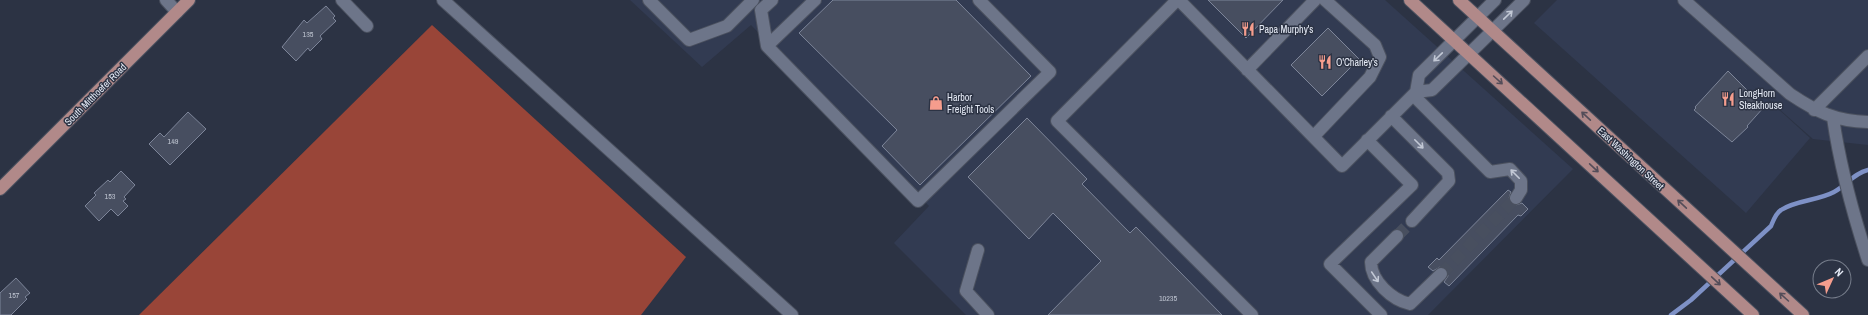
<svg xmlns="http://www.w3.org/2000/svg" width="1868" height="315" viewBox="0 0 1868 315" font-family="'Archivo Narrow',sans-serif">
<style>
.built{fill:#323b52}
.forest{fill:#994538}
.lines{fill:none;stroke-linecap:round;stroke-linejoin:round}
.stream{stroke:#7e91c6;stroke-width:4.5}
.building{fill:#474e60;stroke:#7d8599}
.minor-tunnel{stroke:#484f5f;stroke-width:12;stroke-dasharray:12 6;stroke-linecap:butt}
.minor-casing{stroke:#4b515f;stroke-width:14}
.major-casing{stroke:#4b515f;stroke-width:14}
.minor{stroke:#6d7589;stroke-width:12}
.major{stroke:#b18989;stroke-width:12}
.oneway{stroke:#c2c8d5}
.oneway2{stroke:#544d59}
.labels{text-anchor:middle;stroke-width:3;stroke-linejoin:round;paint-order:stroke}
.number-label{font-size:8px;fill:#bec4d0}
.poi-label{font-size:10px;fill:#e6ebf6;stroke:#2c3344;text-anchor:start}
.street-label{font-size:10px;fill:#e6ebf6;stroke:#2c3344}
</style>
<rect width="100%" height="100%" fill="#2c3344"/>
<path class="built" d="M630 0H1385L1573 169 1428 315H966L894 243 929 206 751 25 702 67Z
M1557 0H1868V145L1813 139 1751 84 1810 138 1746 213 1534 23Z"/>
<path class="forest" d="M432 25 686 257 641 315H139Z"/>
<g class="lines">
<path class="stream" d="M1671 315 1691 300 1771 226C1773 221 1776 213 1781 210 1796 200 1817 201 1834 192 1846 186 1854 173 1868 170"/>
</g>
<path class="building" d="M833 0H956L1031 76 920 185 882 146 897 130 799 33Z
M1208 0H1283L1246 38Z
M326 6 335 16 333 18 336 21 320 36 322 39 310 51 308 48 296 61 282 47 304 20 307 23Z
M1328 28 1359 59 1322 96 1291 65Z
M1728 71 1764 107 1747 126 1748 127 1732 142 1694 110 1696 108 1695 107Z
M188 112 206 129 170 165 149 144 160 133 164 137Z
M1027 118 1087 179 1082 184 1130 233 1136 227 1222 315H1048L1101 261 1053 213 1029 239 968 177Z
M121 171 135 185 124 197 126 199 123 201 128 206 118 216 111 209 99 221 85 206 96 195 94 193 108 180 110 182Z
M1508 190 1511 192 1509 198 1512 204 1516 205 1522 203 1528 209 1521 216 1518 215 1449 286 1444 282 1448 276 1446 269 1440 267 1433 271 1428 267 1437 258 1439 260Z
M16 278 30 293 25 297 27 299 11 315H0V293Z"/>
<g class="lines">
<path class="minor-tunnel" d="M1397 236 1412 221
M1441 274 1516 198"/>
<defs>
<path id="minor" d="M166 0 177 12
M342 0 367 26
M443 0 792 315
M649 0 689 40 727 26 753 0
M772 0 761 10 767 46 815 0
M1177 0 1057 121 1252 315
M1179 0 1342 166 1416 92 1419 75 1495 0
M1684 0 1790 94C1817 112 1835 121 1868 122
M767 46 918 201 1050 72 979 0
M1247 70 1315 0
M1416 92 1432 90 1524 0
M1413 95 1490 172 1510 169 1521 181V190L1516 198
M1814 110 1868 56
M1391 116 1448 173 1449 181 1412 221
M1833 118C1840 166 1853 214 1868 260
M1314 136 1370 77 1380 57 1375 45 1325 0
M1367 140 1412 185 1330 264 1381 315
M1397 236 1371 262C1371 281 1392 300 1410 304L1441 274
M978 250 966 291 988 315"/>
<path id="major" d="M1410 0 1753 315
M1459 0 1803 315
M0 189 189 0"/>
</defs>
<use href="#minor" class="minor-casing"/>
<use href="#major" class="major-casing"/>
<use href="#minor" class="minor"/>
<use href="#major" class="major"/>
</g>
<defs><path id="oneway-shaft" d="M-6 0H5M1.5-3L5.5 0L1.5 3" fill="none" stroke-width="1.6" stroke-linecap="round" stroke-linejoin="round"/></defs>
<g class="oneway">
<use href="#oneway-shaft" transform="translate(1508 15) rotate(-44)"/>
<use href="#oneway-shaft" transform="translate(1438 57) rotate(136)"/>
<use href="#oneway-shaft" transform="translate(1419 144) rotate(45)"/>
<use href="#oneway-shaft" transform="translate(1515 174) rotate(-135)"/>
<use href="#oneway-shaft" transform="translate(1375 277) rotate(56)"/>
</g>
<g class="oneway2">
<use href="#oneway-shaft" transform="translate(1498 80) rotate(42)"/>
<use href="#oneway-shaft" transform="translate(1586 116) rotate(-137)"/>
<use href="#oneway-shaft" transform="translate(1594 168) rotate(43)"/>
<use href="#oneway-shaft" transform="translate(1682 204) rotate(-137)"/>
<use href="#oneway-shaft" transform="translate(1716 281) rotate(43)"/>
<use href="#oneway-shaft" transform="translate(1784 297) rotate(-138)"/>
</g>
<defs>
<symbol id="restaurant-bare" viewBox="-9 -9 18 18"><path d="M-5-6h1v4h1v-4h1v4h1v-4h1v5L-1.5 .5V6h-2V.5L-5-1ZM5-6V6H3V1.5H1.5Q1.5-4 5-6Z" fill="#f59d8d" stroke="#2c3344" stroke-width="2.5" paint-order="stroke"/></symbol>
<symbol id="shop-bare" viewBox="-9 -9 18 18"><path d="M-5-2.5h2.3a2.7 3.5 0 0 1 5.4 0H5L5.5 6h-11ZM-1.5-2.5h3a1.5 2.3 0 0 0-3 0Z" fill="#f59d8d" stroke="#2c3344" stroke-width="2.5" paint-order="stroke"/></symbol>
</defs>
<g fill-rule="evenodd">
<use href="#restaurant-bare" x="1238" y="19" width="20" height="20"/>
<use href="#restaurant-bare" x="1315" y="52" width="20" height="20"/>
<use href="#restaurant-bare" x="1718" y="89" width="20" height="20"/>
<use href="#shop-bare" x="926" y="93" width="20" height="20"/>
</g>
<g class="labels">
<g class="number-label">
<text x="308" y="37">135</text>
<text x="173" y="144">149</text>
<text x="110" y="199">153</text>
<text x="14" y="298">157</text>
<text x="1168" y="301">10235</text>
</g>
<g class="poi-label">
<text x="1259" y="33">Papa Murphy's</text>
<text x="1336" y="66">O'Charley's</text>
<text x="1739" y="97">LongHorn<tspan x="1739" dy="12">Steakhouse</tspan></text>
<text x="947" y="101">Harbor<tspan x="947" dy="12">Freight Tools</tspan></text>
</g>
<g class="street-label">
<text transform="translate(95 94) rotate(-45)" y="4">South Mitthoefer Road</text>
<text transform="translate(1631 158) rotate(43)" y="4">East Washington Street</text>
</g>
</g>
<g transform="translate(1832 279) rotate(46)"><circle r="19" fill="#2c3344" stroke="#767d8b"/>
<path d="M0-3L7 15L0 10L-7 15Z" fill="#f59d8d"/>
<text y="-6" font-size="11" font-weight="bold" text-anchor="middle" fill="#e6ebf6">N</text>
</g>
</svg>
